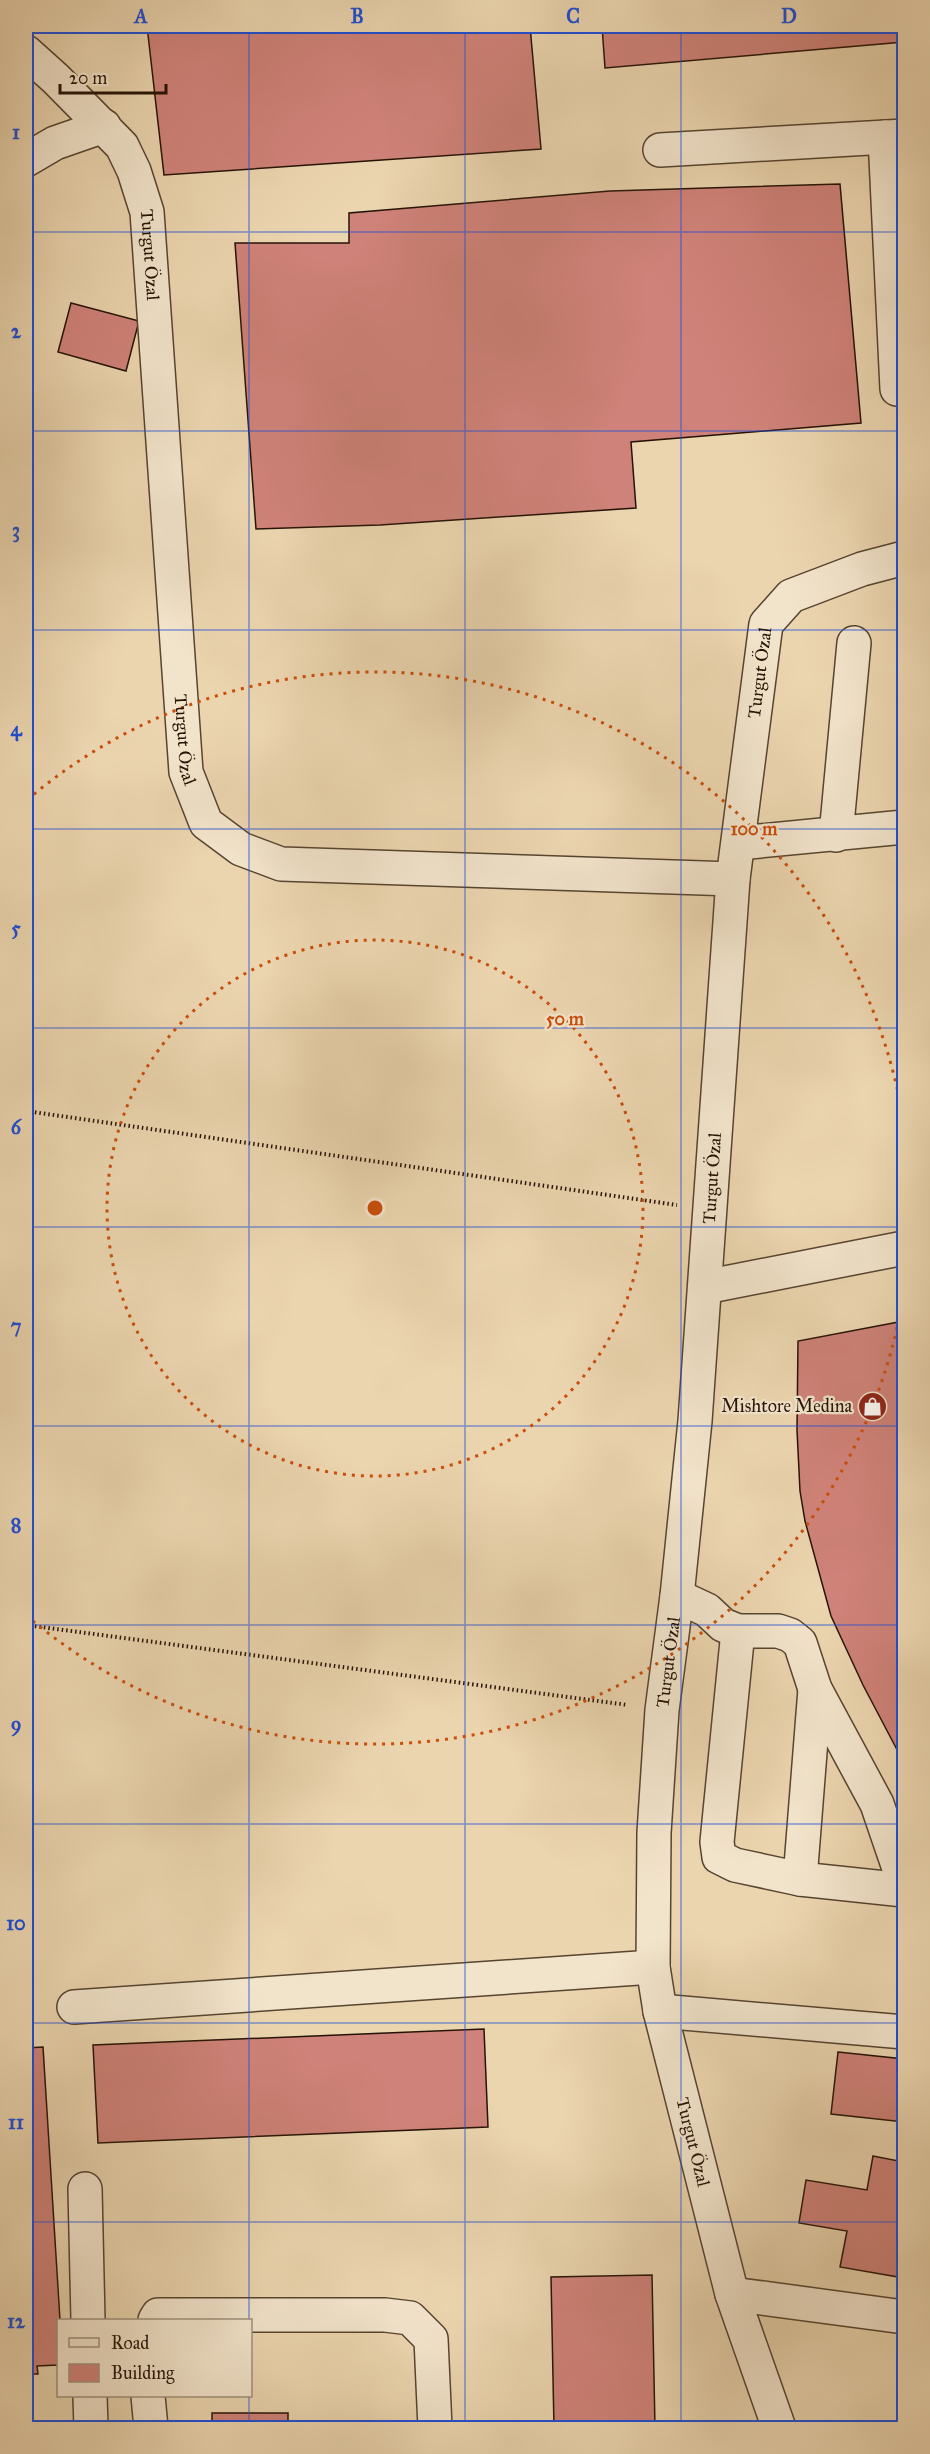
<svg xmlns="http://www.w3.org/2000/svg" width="930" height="2454" viewBox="0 0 930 2454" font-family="'IM FELL Great Primer',serif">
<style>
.building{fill:#cf8279;stroke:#261307;stroke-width:1.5}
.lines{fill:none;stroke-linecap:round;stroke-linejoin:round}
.minor-casing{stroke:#574431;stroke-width:36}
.path{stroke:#261307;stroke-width:4;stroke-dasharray:1.5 3;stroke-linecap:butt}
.minor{stroke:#f2e4cb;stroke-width:33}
.grid{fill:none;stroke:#1d4ed8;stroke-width:1.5;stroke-opacity:0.55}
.ring{fill:none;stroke:#cb4e0b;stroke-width:3;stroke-dasharray:3 6}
.labels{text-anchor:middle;stroke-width:4.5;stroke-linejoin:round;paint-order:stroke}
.street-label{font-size:18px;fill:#261307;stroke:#f2e4cb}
.poi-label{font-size:18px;fill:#261307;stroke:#f2e4cb;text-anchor:end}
.centre{fill:#cb4e0b;stroke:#f2e4cb;stroke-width:3}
.ring-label{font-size:18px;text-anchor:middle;font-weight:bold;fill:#cb4e0b;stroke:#f2e4cb;stroke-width:4.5;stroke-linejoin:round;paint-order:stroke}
.neatline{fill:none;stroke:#1d4ed8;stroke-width:2}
.grid-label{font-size:20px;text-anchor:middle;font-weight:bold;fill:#1d4ed8}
</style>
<rect width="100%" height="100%" fill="#ebd5af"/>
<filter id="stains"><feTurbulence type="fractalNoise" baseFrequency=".00333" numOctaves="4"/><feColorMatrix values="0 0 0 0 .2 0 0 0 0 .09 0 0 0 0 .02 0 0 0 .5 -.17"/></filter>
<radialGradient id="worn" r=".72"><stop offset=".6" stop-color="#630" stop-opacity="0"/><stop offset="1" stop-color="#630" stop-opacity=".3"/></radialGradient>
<path class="building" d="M147 26H530L541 149 164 175Z
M602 26H904V42L605 68Z
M840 184 861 423 631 442 636 508 380 525 256 529 235 243H349V213L610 191Z
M71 303 139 321 126 371 58 352Z
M904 1321V1763L863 1685 831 1616 805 1521 800 1491 797 1430 798 1341Z
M484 2029 488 2127 98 2143 93 2045Z
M43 2047 60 2320 58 2365 37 2366 38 2374H26V2048Z
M838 2052 904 2059V2122L831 2114Z
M873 2156 904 2162V2278L840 2267 847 2231 799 2223 806 2180 867 2190Z
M652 2275 655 2428H554L551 2277Z
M212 2413H288V2428H212Z"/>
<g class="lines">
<defs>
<g id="minor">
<path id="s1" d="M26 52 56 79 122 146 134 171 147 212 186 772 206 823 241 849 281 864 733 879"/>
<path d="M885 137 897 389"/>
<path d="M660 150 904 136"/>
<path d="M26 160 55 143 104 126"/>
<path d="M836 835 854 643"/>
<path d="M739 843 904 827"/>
<path d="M705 1287 904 1248"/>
<path d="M677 1596 707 1610 723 1625 738 1631H778L790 1635 800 1643 815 1689 877 1804 904 1883"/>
<path d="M738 1631 717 1842 719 1857 735 1865 800 1879 904 1890"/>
<path d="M800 1879 815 1689"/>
<path d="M74 2007 653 1967"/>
<path d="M660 2011 904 2032"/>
<path d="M85 2189 88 2320"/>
<path d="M732 2294 904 2317"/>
<path d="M155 2320 158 2315H385L410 2318 431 2339 435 2428"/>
<path d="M90 2396 91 2428"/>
<path d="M148 2396 151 2428"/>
<path id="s2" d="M779 2428 732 2294 660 2011 653 1967 654 1833 662 1710 677 1596 695 1421 733 879 766 624 791 596 862 569 904 558"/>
</g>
</defs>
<use href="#minor" class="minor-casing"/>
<path class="path" d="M26 1111 677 1205
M26 1625 628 1705"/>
<use href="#minor" class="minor"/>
</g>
<path class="grid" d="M249 26V2320M465 26V2428M681 26V2428M26 232H904M26 431H904M26 630H904M26 829H904M26 1028H904M26 1227H904M26 1426H904M26 1625H904M26 1824H904M26 2023H904M26 2222H904M249 2396V2428"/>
<g class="ring">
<circle cx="375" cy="1208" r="268"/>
<path d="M904 1292A536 536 0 0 1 27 1616M27 800A536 536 0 0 1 904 1124"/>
</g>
<defs>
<symbol id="shop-disc" viewBox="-11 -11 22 22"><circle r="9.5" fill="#8f2418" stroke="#f2e4cb"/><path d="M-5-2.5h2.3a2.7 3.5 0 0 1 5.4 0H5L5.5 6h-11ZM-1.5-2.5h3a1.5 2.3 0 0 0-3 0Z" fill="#fff"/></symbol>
</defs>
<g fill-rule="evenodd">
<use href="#shop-disc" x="856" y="1390" width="33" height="33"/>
</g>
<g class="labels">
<g class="street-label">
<text dy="6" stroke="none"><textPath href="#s1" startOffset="248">Turgut Özal</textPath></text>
<text dy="6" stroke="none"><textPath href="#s2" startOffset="1778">Turgut Özal</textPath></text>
<text dy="6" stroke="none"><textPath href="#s1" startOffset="734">Turgut Özal</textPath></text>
<text dy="6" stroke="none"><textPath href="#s2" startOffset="1270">Turgut Özal</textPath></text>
<text dy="6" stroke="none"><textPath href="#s2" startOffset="784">Turgut Özal</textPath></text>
<text transform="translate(693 2142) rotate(76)" y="6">Turgut Özal</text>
</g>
<g class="poi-label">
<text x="852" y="1412">Mishtore Medina</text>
</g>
</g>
<circle cx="375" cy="1208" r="9" class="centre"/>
<g class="ring-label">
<text x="754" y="835">100 m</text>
<text x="565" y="1025">50 m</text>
</g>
<rect width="930" height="2454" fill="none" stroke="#ebd5af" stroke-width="66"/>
<rect x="57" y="2319" width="195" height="78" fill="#f2e4cb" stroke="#a0907d" stroke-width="1.5"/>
<rect x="69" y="2338" width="30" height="9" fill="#f2e4cb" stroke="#a0907d" stroke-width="1.5"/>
<text x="111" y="2349" font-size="18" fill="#261307">Road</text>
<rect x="69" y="2364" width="30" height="18" fill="#cf8279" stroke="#a0907d" stroke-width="1.5"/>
<text x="111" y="2379" font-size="18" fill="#261307">Building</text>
<path d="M60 84v9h106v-9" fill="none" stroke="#261307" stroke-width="3"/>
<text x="69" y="84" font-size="18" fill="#261307" stroke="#f2e4cb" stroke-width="4.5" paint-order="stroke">20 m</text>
<rect x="33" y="33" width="864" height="2388" class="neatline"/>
<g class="grid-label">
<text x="141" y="23">A</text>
<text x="357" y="23">B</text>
<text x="573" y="23">C</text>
<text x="789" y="23">D</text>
<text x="16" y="139">1</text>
<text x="16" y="338">2</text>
<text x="16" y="537">3</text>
<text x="16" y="736">4</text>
<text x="16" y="935">5</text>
<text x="16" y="1134">6</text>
<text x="16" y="1333">7</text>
<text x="16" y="1532">8</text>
<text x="16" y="1731">9</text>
<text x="16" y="1930">10</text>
<text x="16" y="2129">11</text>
<text x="16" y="2328">12</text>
</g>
<rect width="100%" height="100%" filter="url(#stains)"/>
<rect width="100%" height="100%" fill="url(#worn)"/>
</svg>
